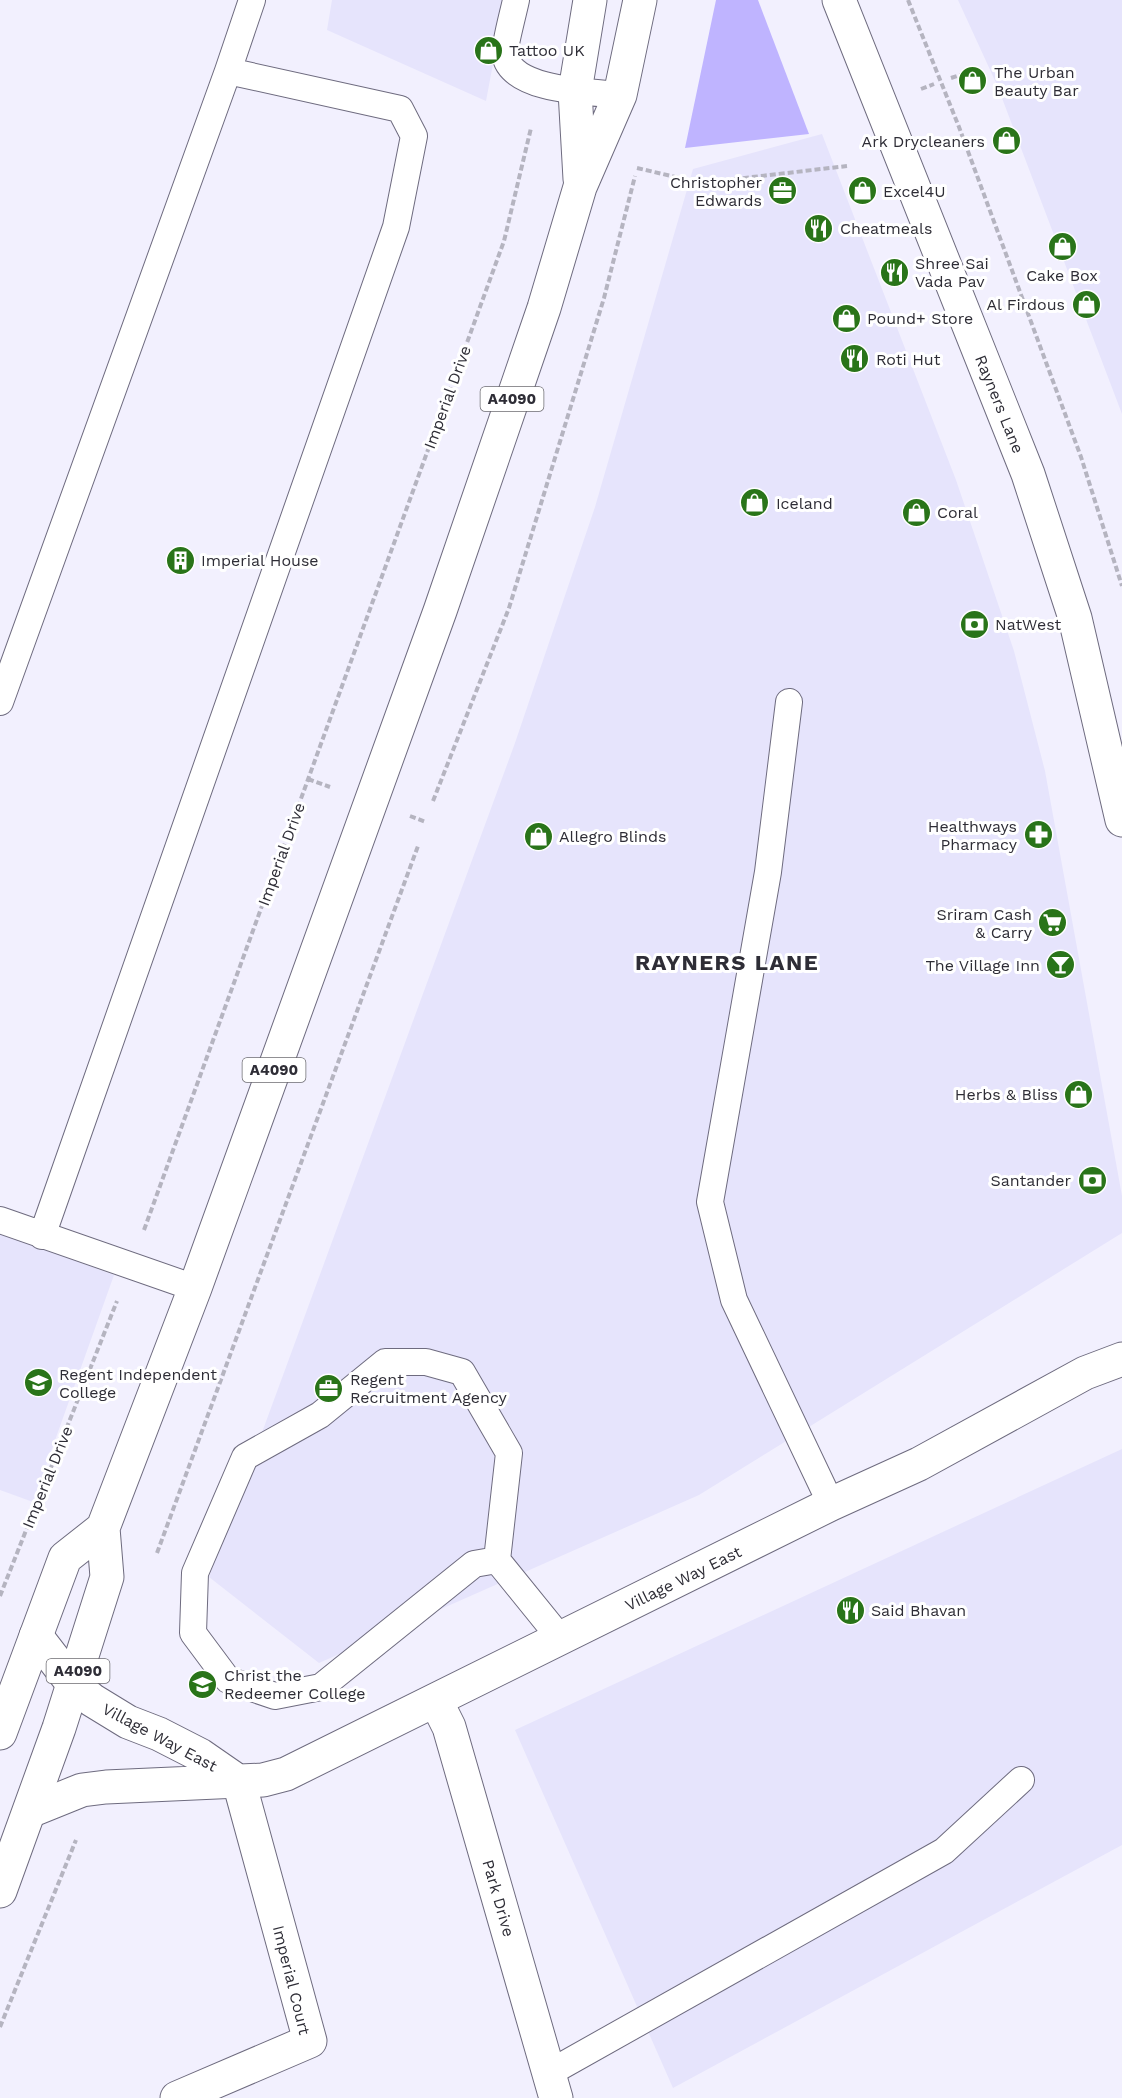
<svg xmlns="http://www.w3.org/2000/svg" width="1122" height="2098" viewBox="0 0 1122 2098" font-family="'Work Sans',sans-serif">
<style>
.built{fill:#e6e4fc}
.green{fill:#bfb4ff}
.lines{fill:none;stroke-linecap:round;stroke-linejoin:round}
.service-casing{stroke:#6e6b7f;stroke-width:28}
.minor-casing{stroke:#6e6b7f;stroke-width:35}
.tertiary-casing{stroke:#6e6b7f;stroke-width:35}
.primary-casing{stroke:#6e6b7f;stroke-width:35}
.path{stroke:#b5b4c0;stroke-width:4;stroke-dasharray:6 3;stroke-linecap:butt}
.service{stroke:#fff;stroke-width:26}
.minor{stroke:#fff;stroke-width:33}
.tertiary{stroke:#fff;stroke-width:33}
.primary{stroke:#fff;stroke-width:33}
.labels{text-anchor:middle;stroke-width:6;stroke-linejoin:round;paint-order:stroke}
.shield{fill:#fff;stroke:#6d6c72;stroke-width:1.5}
.shield-label{font-size:15px;font-weight:bold;fill:#2e2d36}
.poi-label{font-size:16px;fill:#2e2d36;stroke:#fff;text-anchor:start}
.street-label{font-size:16px;fill:#2e2d36;stroke:#fff}
.district-label{font-size:22px;font-weight:bold;letter-spacing:1.5px;fill:#2e2d36;stroke:#fff}
</style>
<rect width="100%" height="100%" fill="#f2f0fe"/>
<path class="built" d="M332 0H505L486 101 327 30Z
M958 0H1122V414L997 85Z
M822 134 956 480 1014 651 1045 771 1122 1196V1233L699 1495 319 1663 209 1577 515 743 595 507 693 169Z
M0 1233 114 1275 33 1502 0 1490Z
M1122 1449V1845L673 2088 515 1730Z"/>
<path class="green" d="M716 0H758L809 134 685 148Z"/>
<g class="lines">
<defs>
<path id="service" d="M516 0C514 10 504 47 505 54 510 91 591 92 620 95
M0 702 228 71 252 0
M789 702 768 872 710 1202 734 1300 831 1504
M0 1220 195 1288
M42 1236 396 227 414 136 400 109 228 71
M385 1362H426L462 1372 509 1453 497 1560 474 1564 321 1687 275 1696 228 1680 193 1633 195 1573 245 1457 320 1415Z
M497 1560 561 1639
M549 2073 944 1851 1021 1780"/>
<path id="minor" d="M436 1701 449 1727 556 2098
M177 2098 310 2041 239 1782"/>
<path id="tertiary" d="M839 0 1028 474 1075 618 1122 820
M36 1636 73 1684 92 1700 128 1722 159 1734 200 1755 239 1782
M30 1811 82 1790 106 1787 263 1780 286 1774 831 1504 919 1464 1085 1373 1122 1359"/>
<path id="primary" d="M580 179 575 91 590 0
M0 1733 65 1558 103 1528
M0 1891 59 1728 107 1577 103 1528 195 1288 440 611 544 308 580 187 620 95 640 0"/>
</defs>
<use href="#service" class="service-casing"/>
<use href="#minor" class="minor-casing"/>
<use href="#tertiary" class="tertiary-casing"/>
<use href="#primary" class="primary-casing"/>
<path class="path" d="M908 0 959 127 1081 457 1122 586
M951 78 975 70
M921 89 934 84
M637 168 701 183 847 166
M308 779 330 787
M433 801 509 608 604 298 635 176
M410 816 426 822
M144 1230 504 241 531 128
M157 1553 418 846
M0 1596 117 1301
M0 2027 76 1840"/>
<use href="#service" class="service"/>
<use href="#minor" class="minor"/>
<use href="#tertiary" class="tertiary"/>
<use href="#primary" class="primary"/>
</g>
<defs>
<symbol id="shop-disc" viewBox="-11 -11 22 22"><circle r="9.5" fill="#297419" stroke="#fff"/><path d="M-5-2.5h2.3a2.7 3.5 0 0 1 5.4 0H5L5.5 6h-11ZM-1.5-2.5h3a1.5 2.3 0 0 0-3 0Z" fill="#fff"/></symbol>
<symbol id="office-disc" viewBox="-11 -11 22 22"><circle r="9.5" fill="#297419" stroke="#fff"/><path d="M-6-3h4V-5.5h4V-3h4V5H-6ZM-1-4.5V-3h2v-1.5ZM-6 0V1H6V0Z" fill="#fff"/></symbol>
<symbol id="restaurant-disc" viewBox="-11 -11 22 22"><circle r="9.5" fill="#297419" stroke="#fff"/><path d="M-5-6h1v4h1v-4h1v4h1v-4h1v5L-1.5 .5V6h-2V.5L-5-1ZM5-6V6H3V1.5H1.5Q1.5-4 5-6Z" fill="#fff"/></symbol>
<symbol id="building-disc" viewBox="-11 -11 22 22"><circle r="9.5" fill="#297419" stroke="#fff"/><path d="M-4-6H4V6H1V3H-1V6H-4ZM-2.5-4.3h1.7v1.8h-1.7ZM.8-4.3h1.7v1.8H.8ZM-2.5-1h1.7V.8h-1.7ZM.8-1h1.7V.8H.8Z" fill="#fff"/></symbol>
<symbol id="bank-disc" viewBox="-11 -11 22 22"><circle r="9.5" fill="#297419" stroke="#fff"/><path d="M-6-4H6V4H-6ZM0-2.3a2.3 2.3 0 1 0 0 4.6a2.3 2.3 0 1 0 0-4.6Z" fill="#fff"/></symbol>
<symbol id="pharmacy-disc" viewBox="-11 -11 22 22"><circle r="9.5" fill="#297419" stroke="#fff"/><path d="M-2-6h4v4h4v4h-4v4h-4v-4h-4v-4h4Z" fill="#fff"/></symbol>
<symbol id="supermarket-disc" viewBox="-11 -11 22 22"><circle r="9.5" fill="#297419" stroke="#fff"/><path d="M-6-5.5h2.5l.6 2H6L4.5 2H-2.5L-4.4-4H-6ZM-1.5 3.2a1.3 1.3 0 1 0 .1 0ZM3 3.2a1.3 1.3 0 1 0 .1 0Z" fill="#fff"/></symbol>
<symbol id="bar-disc" viewBox="-11 -11 22 22"><circle r="9.5" fill="#297419" stroke="#fff"/><path d="M-6-5H6L.8 .8V4.5H3.5V6h-7V4.5H-.8V.8Z" fill="#fff"/></symbol>
<symbol id="school-disc" viewBox="-11 -11 22 22"><circle r="9.5" fill="#297419" stroke="#fff"/><path d="M0-5L7-2L0 1L-7-2ZM-4 1L0 2.5L4 1V4Q0 6-4 4Z" fill="#fff"/></symbol>
<symbol id="university-disc" viewBox="-11 -11 22 22"><circle r="9.5" fill="#297419" stroke="#fff"/><path d="M0-5L7-2L0 1L-7-2ZM-4 1L0 2.5L4 1V4Q0 6-4 4Z" fill="#fff"/></symbol>
</defs>
<g fill-rule="evenodd">
<use href="#shop-disc" x="472" y="34" width="33" height="33"/>
<use href="#shop-disc" x="956" y="64" width="33" height="33"/>
<use href="#shop-disc" x="990" y="124" width="33" height="33"/>
<use href="#office-disc" x="766" y="174" width="33" height="33"/>
<use href="#shop-disc" x="846" y="174" width="33" height="33"/>
<use href="#restaurant-disc" x="802" y="212" width="33" height="33"/>
<use href="#shop-disc" x="1046" y="230" width="33" height="33"/>
<use href="#restaurant-disc" x="878" y="256" width="33" height="33"/>
<use href="#shop-disc" x="1070" y="288" width="33" height="33"/>
<use href="#shop-disc" x="830" y="302" width="33" height="33"/>
<use href="#restaurant-disc" x="838" y="342" width="33" height="33"/>
<use href="#shop-disc" x="738" y="486" width="33" height="33"/>
<use href="#shop-disc" x="900" y="496" width="33" height="33"/>
<use href="#building-disc" x="164" y="544" width="33" height="33"/>
<use href="#bank-disc" x="958" y="608" width="33" height="33"/>
<use href="#pharmacy-disc" x="1022" y="818" width="33" height="33"/>
<use href="#shop-disc" x="522" y="820" width="33" height="33"/>
<use href="#supermarket-disc" x="1036" y="906" width="33" height="33"/>
<use href="#bar-disc" x="1044" y="948" width="33" height="33"/>
<use href="#shop-disc" x="1062" y="1078" width="33" height="33"/>
<use href="#bank-disc" x="1076" y="1164" width="33" height="33"/>
<use href="#school-disc" x="22" y="1366" width="33" height="33"/>
<use href="#office-disc" x="312" y="1372" width="33" height="33"/>
<use href="#restaurant-disc" x="834" y="1594" width="33" height="33"/>
<use href="#university-disc" x="186" y="1668" width="33" height="33"/>
</g>
<g class="labels">
<g class="shield">
<rect x="480.5" y="387" width="63" height="24" rx="4.5"/>
<rect x="242.5" y="1058" width="63" height="24" rx="4.5"/>
<rect x="46.5" y="1659" width="63" height="24" rx="4.5"/>
</g>
<g class="shield-label">
<text x="512" y="404">A4090</text>
<text x="274" y="1075">A4090</text>
<text x="78" y="1676">A4090</text>
</g>
<g class="poi-label">
<text x="509" y="56">Tattoo UK</text>
<text x="994" y="78">The Urban<tspan x="994" dy="18">Beauty Bar</tspan></text>
<text x="985" y="147" text-anchor="end">Ark Drycleaners</text>
<text x="762" y="188" text-anchor="end">Christopher<tspan x="762" dy="18">Edwards</tspan></text>
<text x="883" y="197">Excel4U</text>
<text x="840" y="234">Cheatmeals</text>
<text x="915" y="269">Shree Sai<tspan x="915" dy="18">Vada Pav</tspan></text>
<text x="1062" y="281" text-anchor="middle">Cake Box</text>
<text x="1065" y="310" text-anchor="end">Al Firdous</text>
<text x="867" y="324">Pound+ Store</text>
<text x="876" y="365">Roti Hut</text>
<text x="776" y="509">Iceland</text>
<text x="937" y="518">Coral</text>
<text x="201" y="566">Imperial House</text>
<text x="995" y="630">NatWest</text>
<text x="1017" y="832" text-anchor="end">Healthways<tspan x="1017" dy="18">Pharmacy</tspan></text>
<text x="559" y="842">Allegro Blinds</text>
<text x="1032" y="920" text-anchor="end">Sriram Cash<tspan x="1032" dy="18">&amp; Carry</tspan></text>
<text x="1040" y="971" text-anchor="end">The Village Inn</text>
<text x="1058" y="1100" text-anchor="end">Herbs &amp; Bliss</text>
<text x="1071" y="1186" text-anchor="end">Santander</text>
<text x="59" y="1380">Regent Independent<tspan x="59" dy="18">College</tspan></text>
<text x="350" y="1385">Regent<tspan x="350" dy="18">Recruitment Agency</tspan></text>
<text x="871" y="1616">Said Bhavan</text>
<text x="224" y="1681">Christ the<tspan x="224" dy="18">Redeemer College</tspan></text>
</g>
<g class="street-label">
<text transform="translate(447 397) rotate(-70)" y="6">Imperial Drive</text>
<text transform="translate(1000 404) rotate(68)" y="6">Rayners Lane</text>
<text transform="translate(281 854) rotate(-70)" y="6">Imperial Drive</text>
<text transform="translate(47 1477) rotate(-68)" y="6">Imperial Drive</text>
<text transform="translate(683 1578) rotate(-26)" y="6">Village Way East</text>
<text transform="translate(160 1737) rotate(28)" y="6">Village Way East</text>
<text transform="translate(499 1898) rotate(74)" y="6">Park Drive</text>
<text transform="translate(292 1980) rotate(76)" y="6">Imperial Court</text>
</g>
<g class="district-label">
<text x="727" y="970">RAYNERS LANE</text>
</g>
</g>
</svg>
